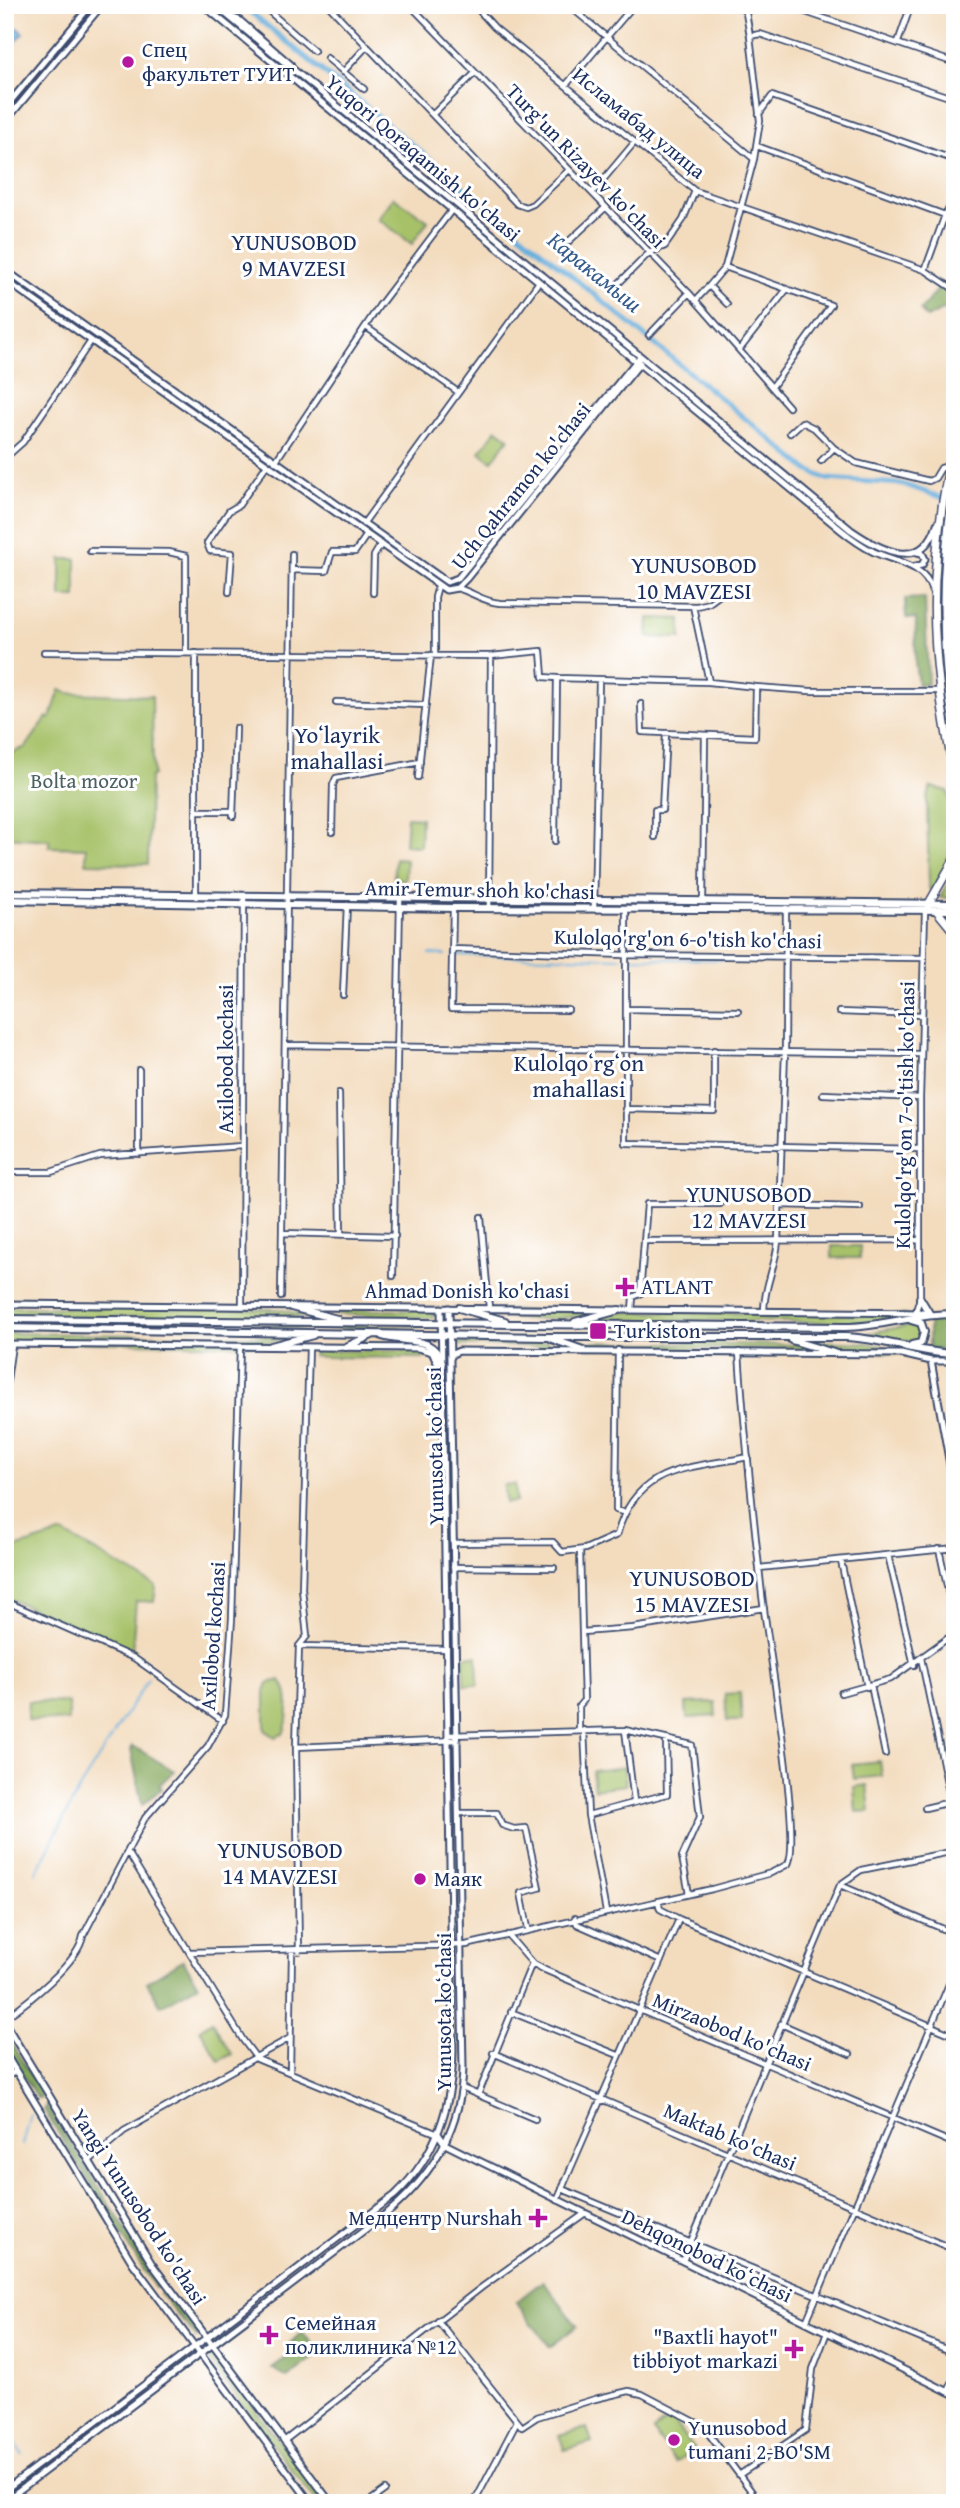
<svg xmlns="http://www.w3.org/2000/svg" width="960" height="2508" viewBox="0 0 960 2508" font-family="'Gentium Book Plus',serif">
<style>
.green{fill:#a6c168;stroke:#607863;stroke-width:2}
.forest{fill:#84a75c;stroke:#506b5d;stroke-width:2}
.water{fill:#65aedd;stroke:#406e9e;stroke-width:2}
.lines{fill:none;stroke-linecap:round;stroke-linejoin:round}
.stream{stroke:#65aedd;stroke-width:2}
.canal{stroke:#65aedd;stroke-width:5}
.street-casing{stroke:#3b496c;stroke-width:8}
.secondary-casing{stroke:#3b496c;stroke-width:9}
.primary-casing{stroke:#3b496c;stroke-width:10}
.highway-casing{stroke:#3b496c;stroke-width:10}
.street{stroke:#fff;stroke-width:4.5}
.secondary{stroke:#fff;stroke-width:5}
.primary{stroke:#fff;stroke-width:6}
.highway{stroke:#fff;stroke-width:7}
.poi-dot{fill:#b5179e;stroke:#fff;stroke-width:2.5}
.labels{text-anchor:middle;stroke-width:6;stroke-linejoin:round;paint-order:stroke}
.poi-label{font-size:21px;fill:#1b2f5e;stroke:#fff;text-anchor:start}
.street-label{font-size:21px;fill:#1b2f5e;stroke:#fff}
.park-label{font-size:21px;fill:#4c6262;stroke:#fff}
.neighbourhood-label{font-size:23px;fill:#1b2f5e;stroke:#fff}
.water-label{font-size:23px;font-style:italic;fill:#355b8a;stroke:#fff}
</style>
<rect width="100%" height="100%" fill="#fff"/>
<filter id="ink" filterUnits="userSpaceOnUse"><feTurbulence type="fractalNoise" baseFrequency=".0143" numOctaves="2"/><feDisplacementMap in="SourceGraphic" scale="14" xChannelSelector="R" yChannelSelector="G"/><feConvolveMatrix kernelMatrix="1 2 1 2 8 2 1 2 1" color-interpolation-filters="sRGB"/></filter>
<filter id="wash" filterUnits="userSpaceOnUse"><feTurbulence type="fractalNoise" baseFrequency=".00686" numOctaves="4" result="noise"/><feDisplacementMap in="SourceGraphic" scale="28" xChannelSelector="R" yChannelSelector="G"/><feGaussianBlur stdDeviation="1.57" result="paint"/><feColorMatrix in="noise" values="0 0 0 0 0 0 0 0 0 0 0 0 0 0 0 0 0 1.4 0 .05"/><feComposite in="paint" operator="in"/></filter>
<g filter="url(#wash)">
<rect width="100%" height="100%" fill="#f3dcbe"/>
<path class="green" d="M394 197 428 221 412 244 378 219Z
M497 429 509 438 492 461 480 452Z
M61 559H76V597H61Z
M649 618 681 619V638L648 637Z
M60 690 68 693 152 696 153 775 150 777 148 864 86 863V848L49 847V840L5 837V756L26 747 47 717 50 719Z
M931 787 948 791C959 838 954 848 934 891L929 889 927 800Z
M407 817 421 818 420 846 405 845Z
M395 858 406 859 405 880 394 879Z
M955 866V898H940Z
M832 1246H860V1258H832Z
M6 1307 277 1309 313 1317H5Z
M312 1309 433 1311V1318L334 1314Z
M478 1310 603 1312C566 1320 513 1324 478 1310Z
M620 1312 905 1315 908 1316 863 1323 594 1319Z
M5 1323 433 1326 322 1329Z
M916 1324 921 1339 916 1343 864 1334Z
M5 1333 296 1337 252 1345 5 1341Z
M811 1341 866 1343 925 1355 835 1350Z
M455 1342H547L557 1347 455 1345Z
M570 1342 808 1345 818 1350 585 1347Z
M313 1351H423L432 1358 320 1357 313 1356Z
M515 1484 516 1502 505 1503 504 1485Z
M63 1533 156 1586 154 1602 136 1601 132 1651 5 1597V1551Z
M464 1656H477L478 1685H464Z
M280 1680C291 1690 289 1721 283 1734L275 1737 265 1730V1691L268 1683Z
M740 1693 742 1721H727L725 1694Z
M28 1701 69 1703 68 1721 27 1720Z
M715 1702 716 1716 687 1718 686 1703Z
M880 1761 882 1776 854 1779 852 1764Z
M624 1767 626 1785 594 1789 592 1771Z
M867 1785 870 1811 856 1812 854 1787Z
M212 2021 232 2054 219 2061 200 2029Z
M207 2350 213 2353 325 2503H317L207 2358Z
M671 2418 694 2450 676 2463 653 2431Z
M587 2428 592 2442 564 2450 560 2436Z"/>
<path class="forest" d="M941 286 955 297V303L927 318 920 310Z
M925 598 928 684 918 685 915 663 916 619 906 618 905 599Z
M929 1318H954L955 1352 929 1349Z
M133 1746 174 1771 159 1785 161 1789 142 1805 131 1750Z
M183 1960 198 1985 161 2006 147 1982Z
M5 2033 43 2095 41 2098H37L5 2046Z
M46 2105 160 2283 159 2287 155 2288 44 2110Z
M543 2281 577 2326 550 2347 516 2302Z
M166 2290 198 2333 197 2338 160 2294Z
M302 2332 320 2353 287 2378 272 2368 293 2353 288 2345Z"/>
<path class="water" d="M15 26 23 33 7 52 5 38Z"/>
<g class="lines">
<path class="stream" d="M429 954 446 955
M453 955 623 958
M628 958 782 961
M789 961 918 962
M36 1873 79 1789 148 1679
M22 2145 30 2114
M5 2430 23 2455
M56 2491 64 2503"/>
<path class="canal" d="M242 5 808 470 827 479 902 484 946 499"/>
</g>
</g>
<g filter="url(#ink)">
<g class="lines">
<defs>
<path id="street" d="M262 5 314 51
M328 5 517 204 526 207 533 204 569 170
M410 5 689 293 789 407
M474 5 495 28 695 191 925 270 955 290
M568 5 754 159
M785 5 955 63
M948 5 955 8
M750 36 760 34 955 99
M898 42 911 5
M327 58 364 89
M343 72 367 46
M566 85 634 5
M5 90 14 97
M433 114 474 74
M759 114 772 96 955 160
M757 146 945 215
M592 193 634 143
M568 242 606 207
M725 267 831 305 772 387
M925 270 945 215 955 199
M709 286 725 267 754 159 760 121 750 36 746 13 740 5
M612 290 649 253 665 246 683 220 695 191
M696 300 709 286 727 304
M366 327 458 392
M649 335 689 293
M740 349 787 289
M790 433 802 422 814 428 834 448 821 461
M834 448 856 463 929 481 935 478 941 468 949 466
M5 458 23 442 91 341
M275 462 379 306 451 211
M363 524 538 283
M90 551 169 552 186 556V653
M292 570 326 571 332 552H355L366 536
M457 588C473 592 483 602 500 603L697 606 709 603 725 591
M229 592 232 553 210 551 207 543 229 511 239 505 266 466
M373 593 374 556 380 546
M693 606 709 682
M943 614 955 613
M44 652 491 656 541 651 543 677 557 678
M435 655V597L438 586
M336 702 426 705
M641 704 642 732 755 737 756 687 810 691H939
M418 777 431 655
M196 811H233
M233 816 236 728
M332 832 333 785 336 778 420 762
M655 837V810H662L666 733
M555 841 557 678 709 682 756 687
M196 897V653
M703 902 705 735
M453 908 451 1009 568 1010
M489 908 491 656
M594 909 599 680
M626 909V1143L919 1149
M452 949 625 955 924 958
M343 995 347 905
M626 1009 738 1011
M839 1012 922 1015
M286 1045 921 1054
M339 1093 341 1235
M823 1094 920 1098
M625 1109 714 1111V1050
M139 1154V1070
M5 1172H51L100 1156 242 1146
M779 1205 860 1207
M481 1217 489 1308
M283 1233 395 1236
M646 1241 920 1240
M393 1276 400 900
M281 1297 292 554
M242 1306 244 896
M632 1310 633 1297 640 1294 647 1204H720
M764 1311C764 1285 776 1266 778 1241L785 1052 786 908
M915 1314 920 1298V1098L925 911
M618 1350 616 1510 623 1512
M5 1394 12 1345
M453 1543 553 1542 562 1552 585 1549 617 1535C636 1465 688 1469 748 1457
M939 1549 955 1623
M580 1550 582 1632 633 1628 764 1608
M888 1555 914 1665
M841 1561 867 1687
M453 1567 554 1568
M759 1568 955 1548
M5 1601 134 1658 223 1721
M299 1646 447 1649
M921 1658 951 1802
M871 1685 885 1754
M841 1693 891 1679 955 1633
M584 1730 588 1815 606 1912
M625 1730 634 1801
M579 1731V1706L584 1700 582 1632
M450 1735 625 1730 692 1745 700 1817 682 1857 689 1894
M296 1747 457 1740
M925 1808 955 1801
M459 1813H497L502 1825 514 1829 526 1828 539 1888 521 1893 528 1928
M588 1815 667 1794 666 1740
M129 1854 243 2040 257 2059 438 2134
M841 1884 861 1870 955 1851
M840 1885 955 1934
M658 1901 660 1909 679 1919 955 2036
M575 1918 577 1924 661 1961
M508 1935 532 1963 545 1970 955 2144
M299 1951 296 1747 299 1646 307 1636 302 1589 309 1347
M190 1952 466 1945 712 1889 771 1873 788 1864C802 1839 767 1638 762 1595 753 1514 744 1433 739 1352
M511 2012 618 2055
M5 2018C28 2002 79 1962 83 1936L145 1818 208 1746 225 1715 232 1619 240 1346
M781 2024 850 2054
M493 2053 955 2250
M290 2072 292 1951
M5 2078 16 2071
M462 2088 535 2119
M478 2095 532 1963
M89 2161 124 2131 290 2038
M562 2189 955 2353
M557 2200 679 1919
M683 2261 840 1885
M438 2321 522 2427 537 2417 595 2399 629 2391 642 2394 703 2426 760 2503
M806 2322 955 1970
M948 2392 955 2376
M284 2441 482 2287 584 2214
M739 2475 806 2430 813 2369 827 2332
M367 2503 385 2490
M474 2503 517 2421"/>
<path id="secondary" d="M203 5 841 530C852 539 862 546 874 552 896 562 924 564 932 590
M215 5 851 530C880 550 922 573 937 524
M231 17 239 20 291 65
M5 108 91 5
M5 122 102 5
M5 270 447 582 458 578 638 359
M5 280 446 590 457 588 467 578 640 363
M916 566 922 565 925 559 922 553 917 552
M5 1304 929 1313
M5 1344 418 1348 432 1352 440 1369
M450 1359 452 1354 459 1351 901 1354 931 1361H955
M931 1361 955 1492
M5 2023 152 2264 331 2503
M5 2053 132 2262 311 2503
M439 2135 445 2144 467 2155 955 2395
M5 2490 395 2195C437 2155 452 2106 453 2050L441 1308
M5 2501 391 2210C434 2173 462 2125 463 2067L449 1308"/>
<path id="primary" d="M5 893 955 904
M5 900 453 908 955 910
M920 1298 929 1313
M291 1307 337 1319
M459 1308 505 1321
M5 1319 845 1327C883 1327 918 1313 955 1314
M911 1320 921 1323 924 1332 921 1343 912 1345
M575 1322 619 1310
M5 1328 547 1337H845C883 1338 917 1353 955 1354
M382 1336C407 1344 431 1334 442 1362
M552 1339 583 1350
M791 1340 834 1353
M271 1346 313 1335
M346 1347 372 1335"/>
<path id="highway" d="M955 439C927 561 928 654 955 776
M955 484C940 567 940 646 955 730
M928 905 955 858
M937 911 955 933"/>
</defs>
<use href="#street" class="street-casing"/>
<use href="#secondary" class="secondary-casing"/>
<use href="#primary" class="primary-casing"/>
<use href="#highway" class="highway-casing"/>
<use href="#street" class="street"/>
<use href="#secondary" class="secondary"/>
<use href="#primary" class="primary"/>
<use href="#highway" class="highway"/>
</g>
</g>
<g class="poi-dot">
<circle cx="128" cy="62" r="7"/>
<path d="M621.5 1276.5h7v7h7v7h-7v7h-7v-7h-7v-7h7z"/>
<rect x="589" y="1322" width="18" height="18" rx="3.5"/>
<circle cx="420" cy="1879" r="7"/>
<path d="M534.5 2207.5h7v7h7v7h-7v7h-7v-7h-7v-7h7z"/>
<path d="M265.5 2324.5h7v7h7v7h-7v7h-7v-7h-7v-7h7z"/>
<path d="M790.5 2338.5h7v7h7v7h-7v7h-7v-7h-7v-7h7z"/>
<circle cx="674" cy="2440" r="7"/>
</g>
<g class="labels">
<g class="poi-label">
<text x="142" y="57">Спец<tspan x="142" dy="24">факультет ТУИТ</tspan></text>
<text x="641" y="1294">ATLANT</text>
<text x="614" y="1338">Turkiston</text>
<text x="434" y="1886">Маяк</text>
<text x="522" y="2225" text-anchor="end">Медцентр Nurshah</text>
<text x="285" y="2330">Семейная<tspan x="285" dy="24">поликлиника №12</tspan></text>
<text x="778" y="2344" text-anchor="end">"Baxtli hayot"<tspan x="778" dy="24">tibbiyot markazi</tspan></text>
<text x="688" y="2435">Yunusobod<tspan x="688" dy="24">tumani 2-BO'SM</tspan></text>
</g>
<g class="street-label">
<text transform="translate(639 123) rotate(39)" y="7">Исламабад улица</text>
<text transform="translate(423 158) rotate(40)" y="7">Yuqori Qoraqamish ko'chasi</text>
<text transform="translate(586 166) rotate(46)" y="7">Turg'un Rizayev ko'chasi</text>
<text transform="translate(521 486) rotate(-51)" y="7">Uch Qahramon ko'chasi</text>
<text transform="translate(480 890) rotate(1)" y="7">Amir Temur shoh ko'chasi</text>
<text transform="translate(688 939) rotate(1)" y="7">Kulolqo'rg'on 6-o'tish ko'chasi</text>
<text transform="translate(226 1059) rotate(-90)" y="7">Axilobod kochasi</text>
<text transform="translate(905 1115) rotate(-89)" y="7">Kulolqo'rg'on 7-o'tish ko'chasi</text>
<text x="467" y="1298">Ahmad Donish ko'chasi</text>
<text transform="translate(435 1446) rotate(-91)" y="7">Yunusota koʻchasi</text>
<text transform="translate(213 1636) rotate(-86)" y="7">Axilobod kochasi</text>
<text transform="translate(444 2012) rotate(-90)" y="7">Yunusota koʻchasi</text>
<text transform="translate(732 2032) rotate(23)" y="7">Mirzaobod ko'chasi</text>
<text transform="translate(730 2137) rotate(23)" y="7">Maktab ko'chasi</text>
<text transform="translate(139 2207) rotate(57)" y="7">Yangi Yunusobod ko'chasi</text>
<text transform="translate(707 2256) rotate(26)" y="7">Dehqonobod koʻchasi</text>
</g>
<g class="park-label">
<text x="84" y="788">Bolta mozor</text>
</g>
<g class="neighbourhood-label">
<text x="294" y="250">YUNUSOBOD<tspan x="294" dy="26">9 MAVZESI</tspan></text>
<text x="694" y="573">YUNUSOBOD<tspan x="694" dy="26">10 MAVZESI</tspan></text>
<text x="337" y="743">Yoʻlayrik<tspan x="337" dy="26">mahallasi</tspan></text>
<text x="579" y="1071">Kulolqoʻrgʻon<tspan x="579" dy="26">mahallasi</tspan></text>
<text x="749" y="1202">YUNUSOBOD<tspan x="749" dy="26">12 MAVZESI</tspan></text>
<text x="692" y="1586">YUNUSOBOD<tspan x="692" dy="26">15 MAVZESI</tspan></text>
<text x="280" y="1858">YUNUSOBOD<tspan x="280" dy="26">14 MAVZESI</tspan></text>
</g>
<g class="water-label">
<text transform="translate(595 272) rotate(39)" y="8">Каракамыш</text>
</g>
</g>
<rect width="960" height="2508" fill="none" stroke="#fff" stroke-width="28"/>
</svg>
